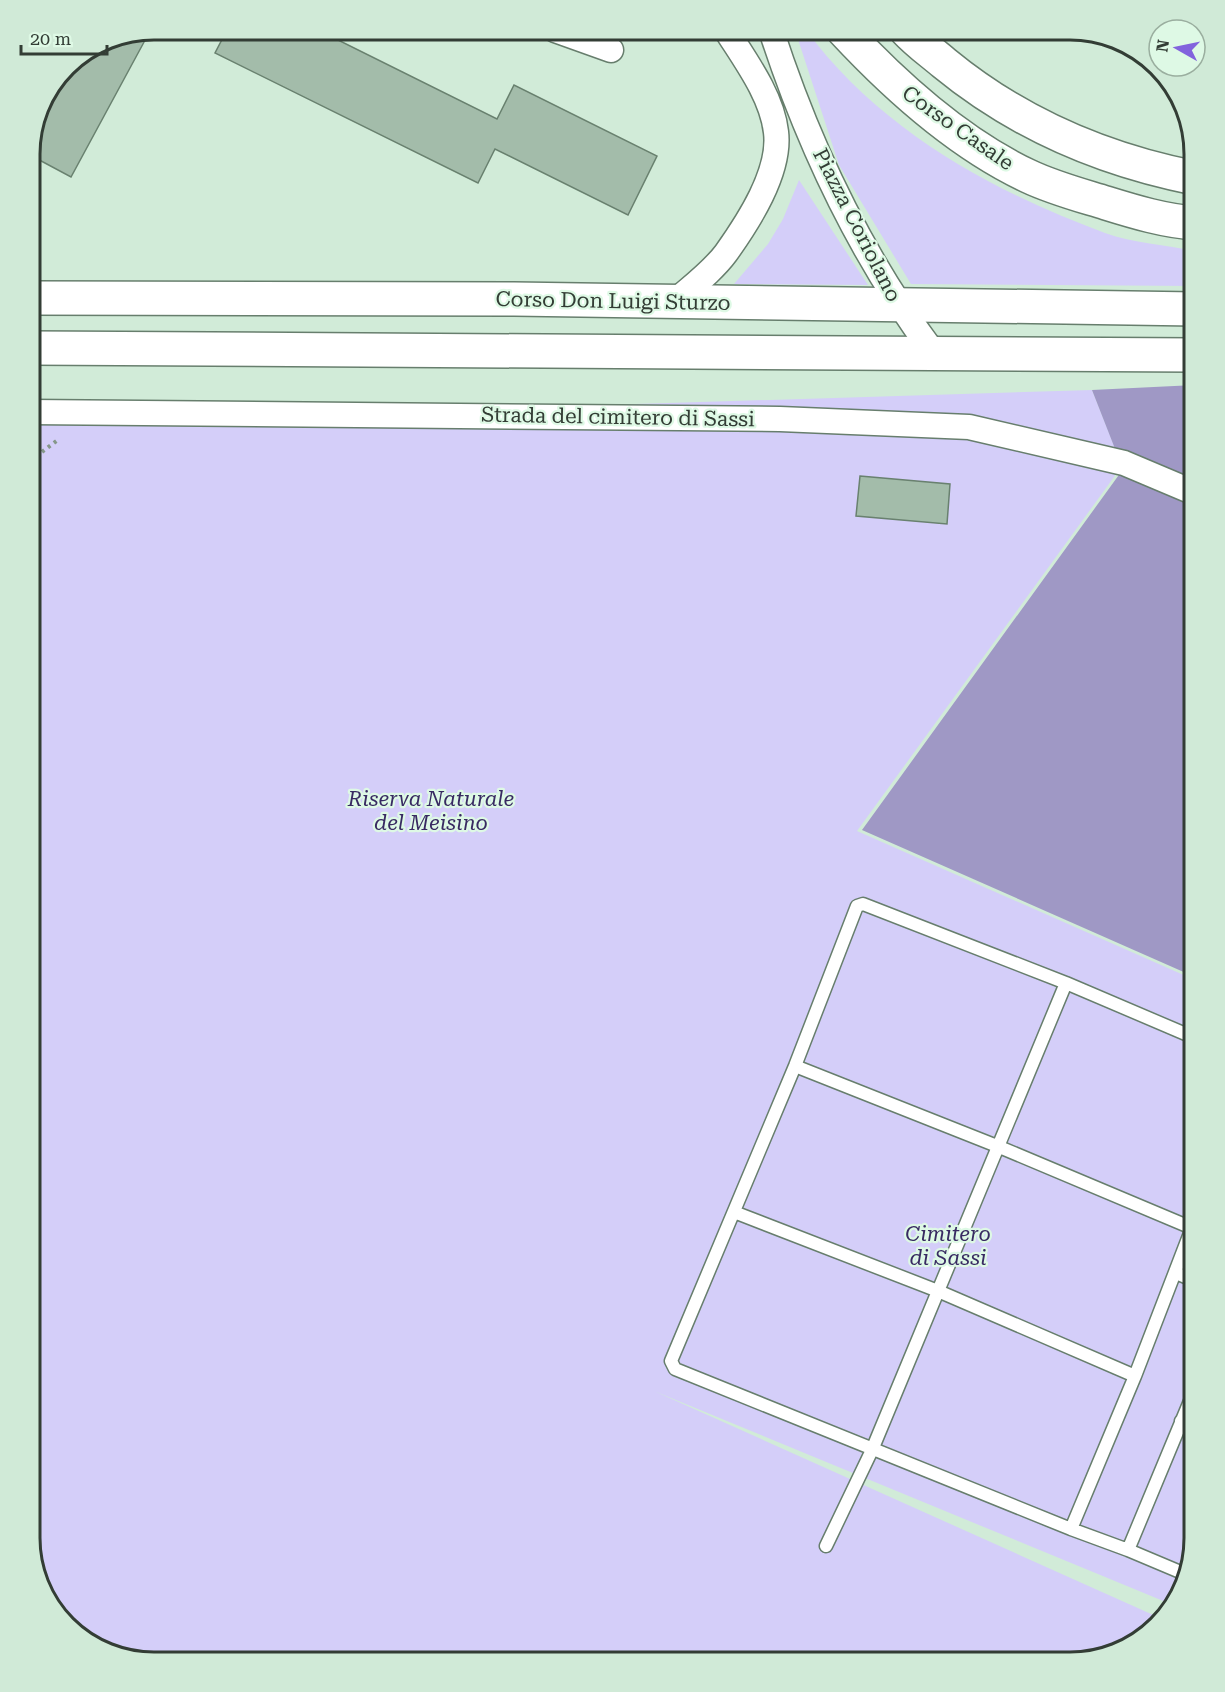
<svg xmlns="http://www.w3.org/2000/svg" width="1225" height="1692" viewBox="0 0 1225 1692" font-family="'Roboto Serif',serif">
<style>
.green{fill:#d4cef9}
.forest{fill:#9f98c5}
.building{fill:#a3bcaa;stroke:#69816f;stroke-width:1.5}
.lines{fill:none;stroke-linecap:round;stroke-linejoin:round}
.lane-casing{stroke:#677e6d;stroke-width:15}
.street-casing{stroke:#677e6d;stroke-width:27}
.primary-casing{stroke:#677e6d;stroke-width:36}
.path{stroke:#859789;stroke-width:4;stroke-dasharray:3 4.5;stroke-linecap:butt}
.lane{stroke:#fff;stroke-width:12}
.street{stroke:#fff;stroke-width:24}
.primary{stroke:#fff;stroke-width:33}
.labels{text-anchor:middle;stroke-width:4.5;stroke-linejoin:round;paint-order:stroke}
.street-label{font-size:21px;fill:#333d35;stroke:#def9e5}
.park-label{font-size:21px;font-style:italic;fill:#382a62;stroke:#def9e5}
.rim{fill:none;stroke:#333d35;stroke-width:3}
</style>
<rect width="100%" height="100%" fill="#d1ebd8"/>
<path class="green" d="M795 30H806C879 129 991 191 1105 233 1133 243 1166 245 1195 251V286L911 284 839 165Z
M799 180 868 285 734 284 768 244 783 219Z
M1092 390 1122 466 857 831 1195 980V1537L1178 1600 1173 1605 654 1391 1160 1618 1133 1645 1070 1662H147L92 1645 47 1600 30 1537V419L115 420Z"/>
<path class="forest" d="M1195 385V489L1119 459 1092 390Z
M1121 472 1195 508V977L862 830Z"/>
<path class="building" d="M227 30H318L497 119 514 85 657 156 628 215 495 149 478 183 215 53Z
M150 31 71 177 30 155 36 124 72 61 107 39Z
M860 476 950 484 947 524 856 516Z"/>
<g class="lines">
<defs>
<path id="lane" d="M1066 983 1195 1038
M795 1066 997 1146 1192 1228 1195 1222
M734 1212 938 1291 1135 1376
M1176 1273 1195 1281
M1181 1421 1195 1427
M1071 1529 1128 1550
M826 1546 872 1450 1066 983 863 904 857 906 795 1066 671 1361 675 1369 1071 1529 1135 1376 1192 1228
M1185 1574 1128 1550 1195 1389"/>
<path id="street" d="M555 30 611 50
M771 30C808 144 861 256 933 352
M673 303C691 287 712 272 726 253 748 222 781 172 776 132 772 96 745 60 726 30
M30 412 780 419 969 427 1124 463 1195 493"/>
<path id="primary" d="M843 30C896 87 958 143 1028 176 1053 188 1080 195 1106 203 1135 212 1165 221 1195 223
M906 30C917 42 931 52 944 63 1017 123 1103 160 1195 178
M30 298 514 299 1195 309
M30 348 1195 355"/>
</defs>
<use href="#lane" class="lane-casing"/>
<use href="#street" class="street-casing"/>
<use href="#primary" class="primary-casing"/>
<path class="path" d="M30 461 59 439"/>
<use href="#lane" class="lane"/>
<use href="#street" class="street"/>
<use href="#primary" class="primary"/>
</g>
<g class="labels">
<g class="street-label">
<text transform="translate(958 128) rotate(35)" y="7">Corso Casale</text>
<text transform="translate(857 225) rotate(63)" y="7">Piazza Coriolano</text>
<text transform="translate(613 301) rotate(1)" y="7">Corso Don Luigi Sturzo</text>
<text transform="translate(618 417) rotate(1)" y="7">Strada del cimitero di Sassi</text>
</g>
<g class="park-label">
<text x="431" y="806">Riserva Naturale<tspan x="431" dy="24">del Meisino</tspan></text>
<text x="948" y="1241">Cimitero<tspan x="948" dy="24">di Sassi</tspan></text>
</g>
</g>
<path d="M0 0H1225V1692H0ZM154 40H1070A114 114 0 0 1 1184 154V1538A114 114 0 0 1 1070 1652H154A114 114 0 0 1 40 1538V154A114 114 0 0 1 154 40Z" fill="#d0ead7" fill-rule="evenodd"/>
<path class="rim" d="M154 40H1070A114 114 0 0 1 1184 154V1538A114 114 0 0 1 1070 1652H154A114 114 0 0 1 40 1538V154A114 114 0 0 1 154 40Z"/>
<g transform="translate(1177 48) rotate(279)"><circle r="28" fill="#def9e5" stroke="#9aae9f" stroke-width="1.5"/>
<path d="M0-4.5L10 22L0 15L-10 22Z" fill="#8263dd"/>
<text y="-9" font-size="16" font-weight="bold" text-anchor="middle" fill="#333d35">N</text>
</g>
<path d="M21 45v9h86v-9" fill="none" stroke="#333d35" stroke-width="3"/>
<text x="30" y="45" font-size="18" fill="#333d35" stroke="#def9e5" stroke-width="4.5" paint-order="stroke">20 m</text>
</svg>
